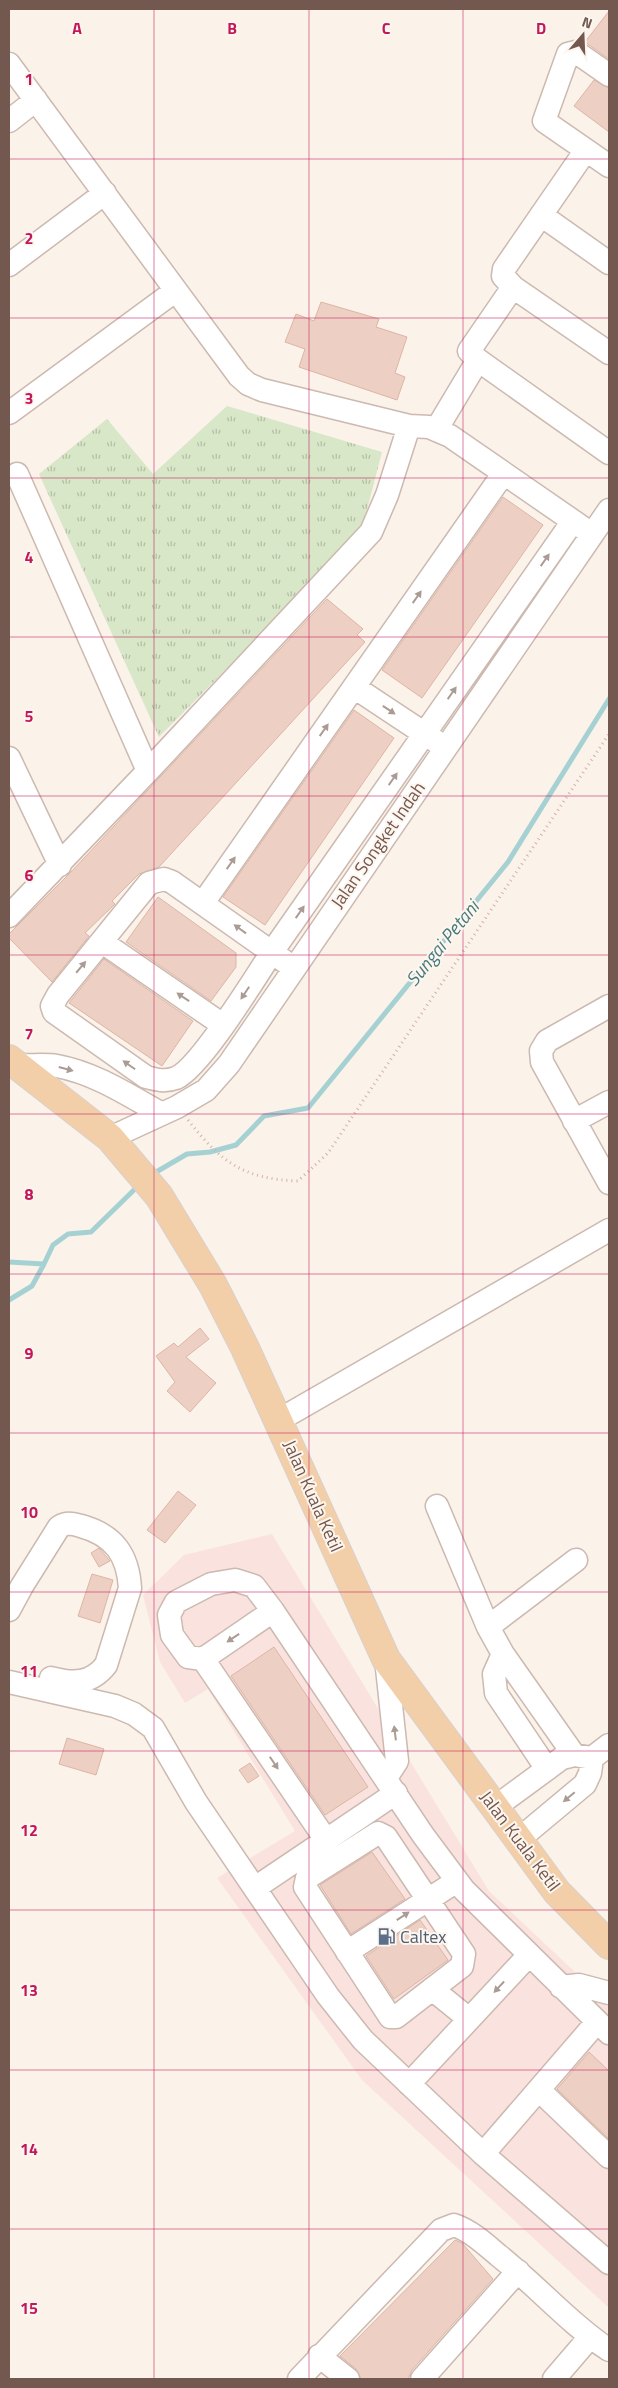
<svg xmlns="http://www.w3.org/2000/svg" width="618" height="2388" viewBox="0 0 618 2388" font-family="'Titillium Web',sans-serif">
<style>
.commercial{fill:#fae3de}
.grass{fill:url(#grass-tufts)}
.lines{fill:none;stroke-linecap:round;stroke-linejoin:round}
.stream{stroke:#a6d1d3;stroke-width:5}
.building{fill:#edcfc3;stroke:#deb5a5}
.minor-casing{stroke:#ccb9b0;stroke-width:25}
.major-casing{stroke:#d8d0ce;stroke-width:30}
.path{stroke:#d2b2a6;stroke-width:3;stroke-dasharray:1 4;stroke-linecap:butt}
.minor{stroke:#fff;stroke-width:22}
.major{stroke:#f2cfa8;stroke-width:28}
.oneway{fill:#ab9b95}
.grid{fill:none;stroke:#c2185b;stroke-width:1;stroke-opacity:0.55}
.labels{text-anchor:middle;stroke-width:4;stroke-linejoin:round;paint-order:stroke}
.street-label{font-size:18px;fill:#73584f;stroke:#fdf6ef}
.service-label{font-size:18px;fill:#4e5e75;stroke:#fdf6ef;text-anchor:start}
.water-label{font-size:19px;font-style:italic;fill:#477a7d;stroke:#fdf6ef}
.grid-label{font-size:16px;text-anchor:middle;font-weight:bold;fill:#c2185b;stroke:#fdf6ef;stroke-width:4;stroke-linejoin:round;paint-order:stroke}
</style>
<defs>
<pattern id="grass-tufts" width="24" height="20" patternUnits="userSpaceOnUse" patternTransform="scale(1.25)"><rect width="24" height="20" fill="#d8e7c8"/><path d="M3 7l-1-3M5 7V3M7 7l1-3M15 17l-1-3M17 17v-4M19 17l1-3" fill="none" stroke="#b4bea5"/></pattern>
</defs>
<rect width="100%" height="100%" fill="#fbf2e9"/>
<path class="commercial" d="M272 1534 489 1891 609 2004V2308L362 2080 217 1878 295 1831 208 1689 185 1703 160 1662 143 1595 184 1555Z"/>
<path class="grass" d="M227 406 382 452 361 533 159 737 39 474 107 419 153 474Z"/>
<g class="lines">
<path class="stream" d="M151 1175 187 1154 210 1152 236 1145 264 1116 308 1108 508 862 609 699
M9 1262 44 1264 53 1245 68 1234 91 1232 138 1186
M9 1300 32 1286 44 1264"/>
</g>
<path class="building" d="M609 11V59L585 42Z
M594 80 609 88V132L574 106Z
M321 302 379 319 376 327 407 337 395 373 405 377 397 400 299 367 305 349 285 342 296 314 314 321Z
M503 497 543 525 422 698 382 670Z
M327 599 363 629 357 635 365 642 159 867 139 874 112 901 115 904 85 933 89 936 52 982 9 938V934L70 873Z
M354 710 394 738 265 925 223 897Z
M158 897 236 953V967L211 1001 126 942Z
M104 959 193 1021 162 1066 69 1003Z
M200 1328 209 1339 186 1357 216 1383 190 1412 167 1391 175 1382 156 1356 174 1343 178 1347Z
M178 1491 196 1505 165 1543 147 1530Z
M99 1548 110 1561 99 1567 91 1553Z
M92 1574 113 1580 100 1623 78 1616Z
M274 1647 368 1787 325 1815 231 1676Z
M67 1738 104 1749 96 1775 59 1764Z
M250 1763 259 1776 248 1783 239 1770Z
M372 1852 405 1899 351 1934 320 1885Z
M420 1920 448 1960 394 1999 366 1956Z
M589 2052 609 2071V2139L557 2089Z
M455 2240 462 2243 493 2279 412 2370 408 2379H361L356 2369 340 2356Z"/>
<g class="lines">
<defs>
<path id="minor" d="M9 64 239 376 248 384 262 390 409 426 429 427 450 436 586 530
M609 75 576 52 568 54 544 121 609 166
M9 121 36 100
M586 150 504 269 503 276 513 287 609 353
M541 215 609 263
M9 265 105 193
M513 287 469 351 478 360 609 453
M9 413 175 291
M436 430 478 360
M17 474 148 771
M354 687 437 742
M9 758 60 865
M203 903 503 474
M9 916 148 771 371 532 387 495 409 426
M102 942 223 1025
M294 968 172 882 164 879 149 883 58 995 52 1006 54 1012 146 1077C157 1080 165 1082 176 1078 200 1068 255 978 272 952L573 521
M609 1006 547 1041 541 1051 542 1062 609 1183
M18 1065C30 1066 44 1064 57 1066 95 1073 128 1095 162 1114
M574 1121 609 1102
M110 1138 177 1107 206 1090 229 1064 609 510
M279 1420 609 1230
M437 1506 488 1627 503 1654 574 1755
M9 1610 22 1586 59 1527C67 1522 73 1524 81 1526 114 1535 128 1555 130 1588L106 1665C91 1684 73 1684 51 1678
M273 1611 203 1659 326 1840
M488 1627 576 1560
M503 1654 494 1674 496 1693 547 1769
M203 1659 188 1657 172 1635 169 1615 176 1602 211 1584 235 1580 254 1586 273 1611 423 1835 464 1890 609 2033
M9 1682 115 1706 134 1714 153 1728 196 1802 328 1996 363 2040 483 2154 609 2263
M386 1778 397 1761 386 1659
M494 1808 562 1758 574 1755 592 1758 609 1745
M378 1833 386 1837 464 1954 462 1966 396 2017H390L305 1887 307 1878Z
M518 1840 585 1784 590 1773 592 1758
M255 1888 396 1793
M347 1952 457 1881
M561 1987 579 1985 609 1993
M432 1989 469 2019
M409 2084 529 1955
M539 2090 609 2157
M483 2154 597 2022
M319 2356 348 2379
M299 2379 441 2230 454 2225C471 2231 484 2243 498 2255 536 2285 569 2323 609 2350
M422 2379 518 2271
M554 2379 590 2337"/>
<path id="major" d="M9 1059 110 1138 159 1196 213 1285 245 1348 386 1659 557 1892 609 1945"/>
</defs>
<use href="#minor" class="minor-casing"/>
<use href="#major" class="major-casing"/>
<path class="path" d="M188 1120C221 1162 243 1179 298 1181L328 1153 609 734"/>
<use href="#minor" class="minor"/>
<use href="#major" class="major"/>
</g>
<defs><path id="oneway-solid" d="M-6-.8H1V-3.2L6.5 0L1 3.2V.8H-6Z" transform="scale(1.25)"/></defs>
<g class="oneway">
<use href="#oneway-solid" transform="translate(545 560) rotate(-55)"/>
<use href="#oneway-solid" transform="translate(417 597) rotate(-55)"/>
<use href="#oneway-solid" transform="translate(452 693) rotate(-55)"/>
<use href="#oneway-solid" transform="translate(389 710) rotate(34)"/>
<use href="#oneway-solid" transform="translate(324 730) rotate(-55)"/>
<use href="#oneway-solid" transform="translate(393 779) rotate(-55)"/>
<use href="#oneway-solid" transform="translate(231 863) rotate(-55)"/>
<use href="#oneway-solid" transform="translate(300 912) rotate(-55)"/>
<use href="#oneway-solid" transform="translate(240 929) rotate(-144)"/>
<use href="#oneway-solid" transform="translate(81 967) rotate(-50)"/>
<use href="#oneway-solid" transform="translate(245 993) rotate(124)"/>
<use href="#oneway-solid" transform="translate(183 997) rotate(-146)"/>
<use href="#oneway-solid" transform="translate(129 1065) rotate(-145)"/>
<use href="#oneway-solid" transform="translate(66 1069) rotate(15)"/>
<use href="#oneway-solid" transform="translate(233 1638) rotate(146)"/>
<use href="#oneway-solid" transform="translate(395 1733) rotate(-97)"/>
<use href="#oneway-solid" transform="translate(274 1763) rotate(56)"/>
<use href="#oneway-solid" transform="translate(569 1797) rotate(140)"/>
<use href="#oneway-solid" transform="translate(403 1916) rotate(-33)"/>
<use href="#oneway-solid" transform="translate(499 1987) rotate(133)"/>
</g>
<path class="grid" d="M154 9V2379M309 9V2379M463 9V2379M9 159H609M9 318H609M9 478H609M9 637H609M9 796H609M9 955H609M9 1114H609M9 1274H609M9 1433H609M9 1592H609M9 1751H609M9 1910H609M9 2070H609M9 2229H609"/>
<defs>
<symbol id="fuel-bare" viewBox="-9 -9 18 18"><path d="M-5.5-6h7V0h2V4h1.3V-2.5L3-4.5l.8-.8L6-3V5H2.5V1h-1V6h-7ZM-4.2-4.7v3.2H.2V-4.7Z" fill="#5c6f8a" stroke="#fdf6ef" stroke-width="2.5" paint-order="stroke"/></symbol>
</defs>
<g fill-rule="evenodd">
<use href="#fuel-bare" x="374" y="1924" width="25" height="25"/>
</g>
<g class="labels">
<g class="street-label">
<text transform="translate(378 845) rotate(-55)" y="6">Jalan Songket Indah</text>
<text transform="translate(313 1496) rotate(66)" y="6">Jalan Kuala Ketil</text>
<text transform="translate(520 1841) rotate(53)" y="6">Jalan Kuala Ketil</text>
</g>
<g class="service-label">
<text x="400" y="1943">Caltex</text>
</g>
<g class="water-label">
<text transform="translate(442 943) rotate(-51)" y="7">Sungai Petani</text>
</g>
</g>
<g class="grid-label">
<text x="77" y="34">A</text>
<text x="232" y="34">B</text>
<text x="386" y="34">C</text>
<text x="541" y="34">D</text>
<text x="29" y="85">1</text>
<text x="29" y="244">2</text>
<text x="29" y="404">3</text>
<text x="29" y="563">4</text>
<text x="29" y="722">5</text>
<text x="29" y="881">6</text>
<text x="29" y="1040">7</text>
<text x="29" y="1200">8</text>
<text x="29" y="1359">9</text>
<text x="29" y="1518">10</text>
<text x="29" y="1677">11</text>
<text x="29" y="1836">12</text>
<text x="29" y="1996">13</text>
<text x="29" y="2155">14</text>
<text x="29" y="2314">15</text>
</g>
<rect width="618" height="2388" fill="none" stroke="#73584f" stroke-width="20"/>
<g transform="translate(583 35) rotate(19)" stroke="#fdf6ef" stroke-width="4" paint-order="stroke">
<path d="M0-4L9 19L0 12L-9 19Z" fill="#73584f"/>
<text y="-8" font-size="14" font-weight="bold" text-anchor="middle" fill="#73584f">N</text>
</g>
</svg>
